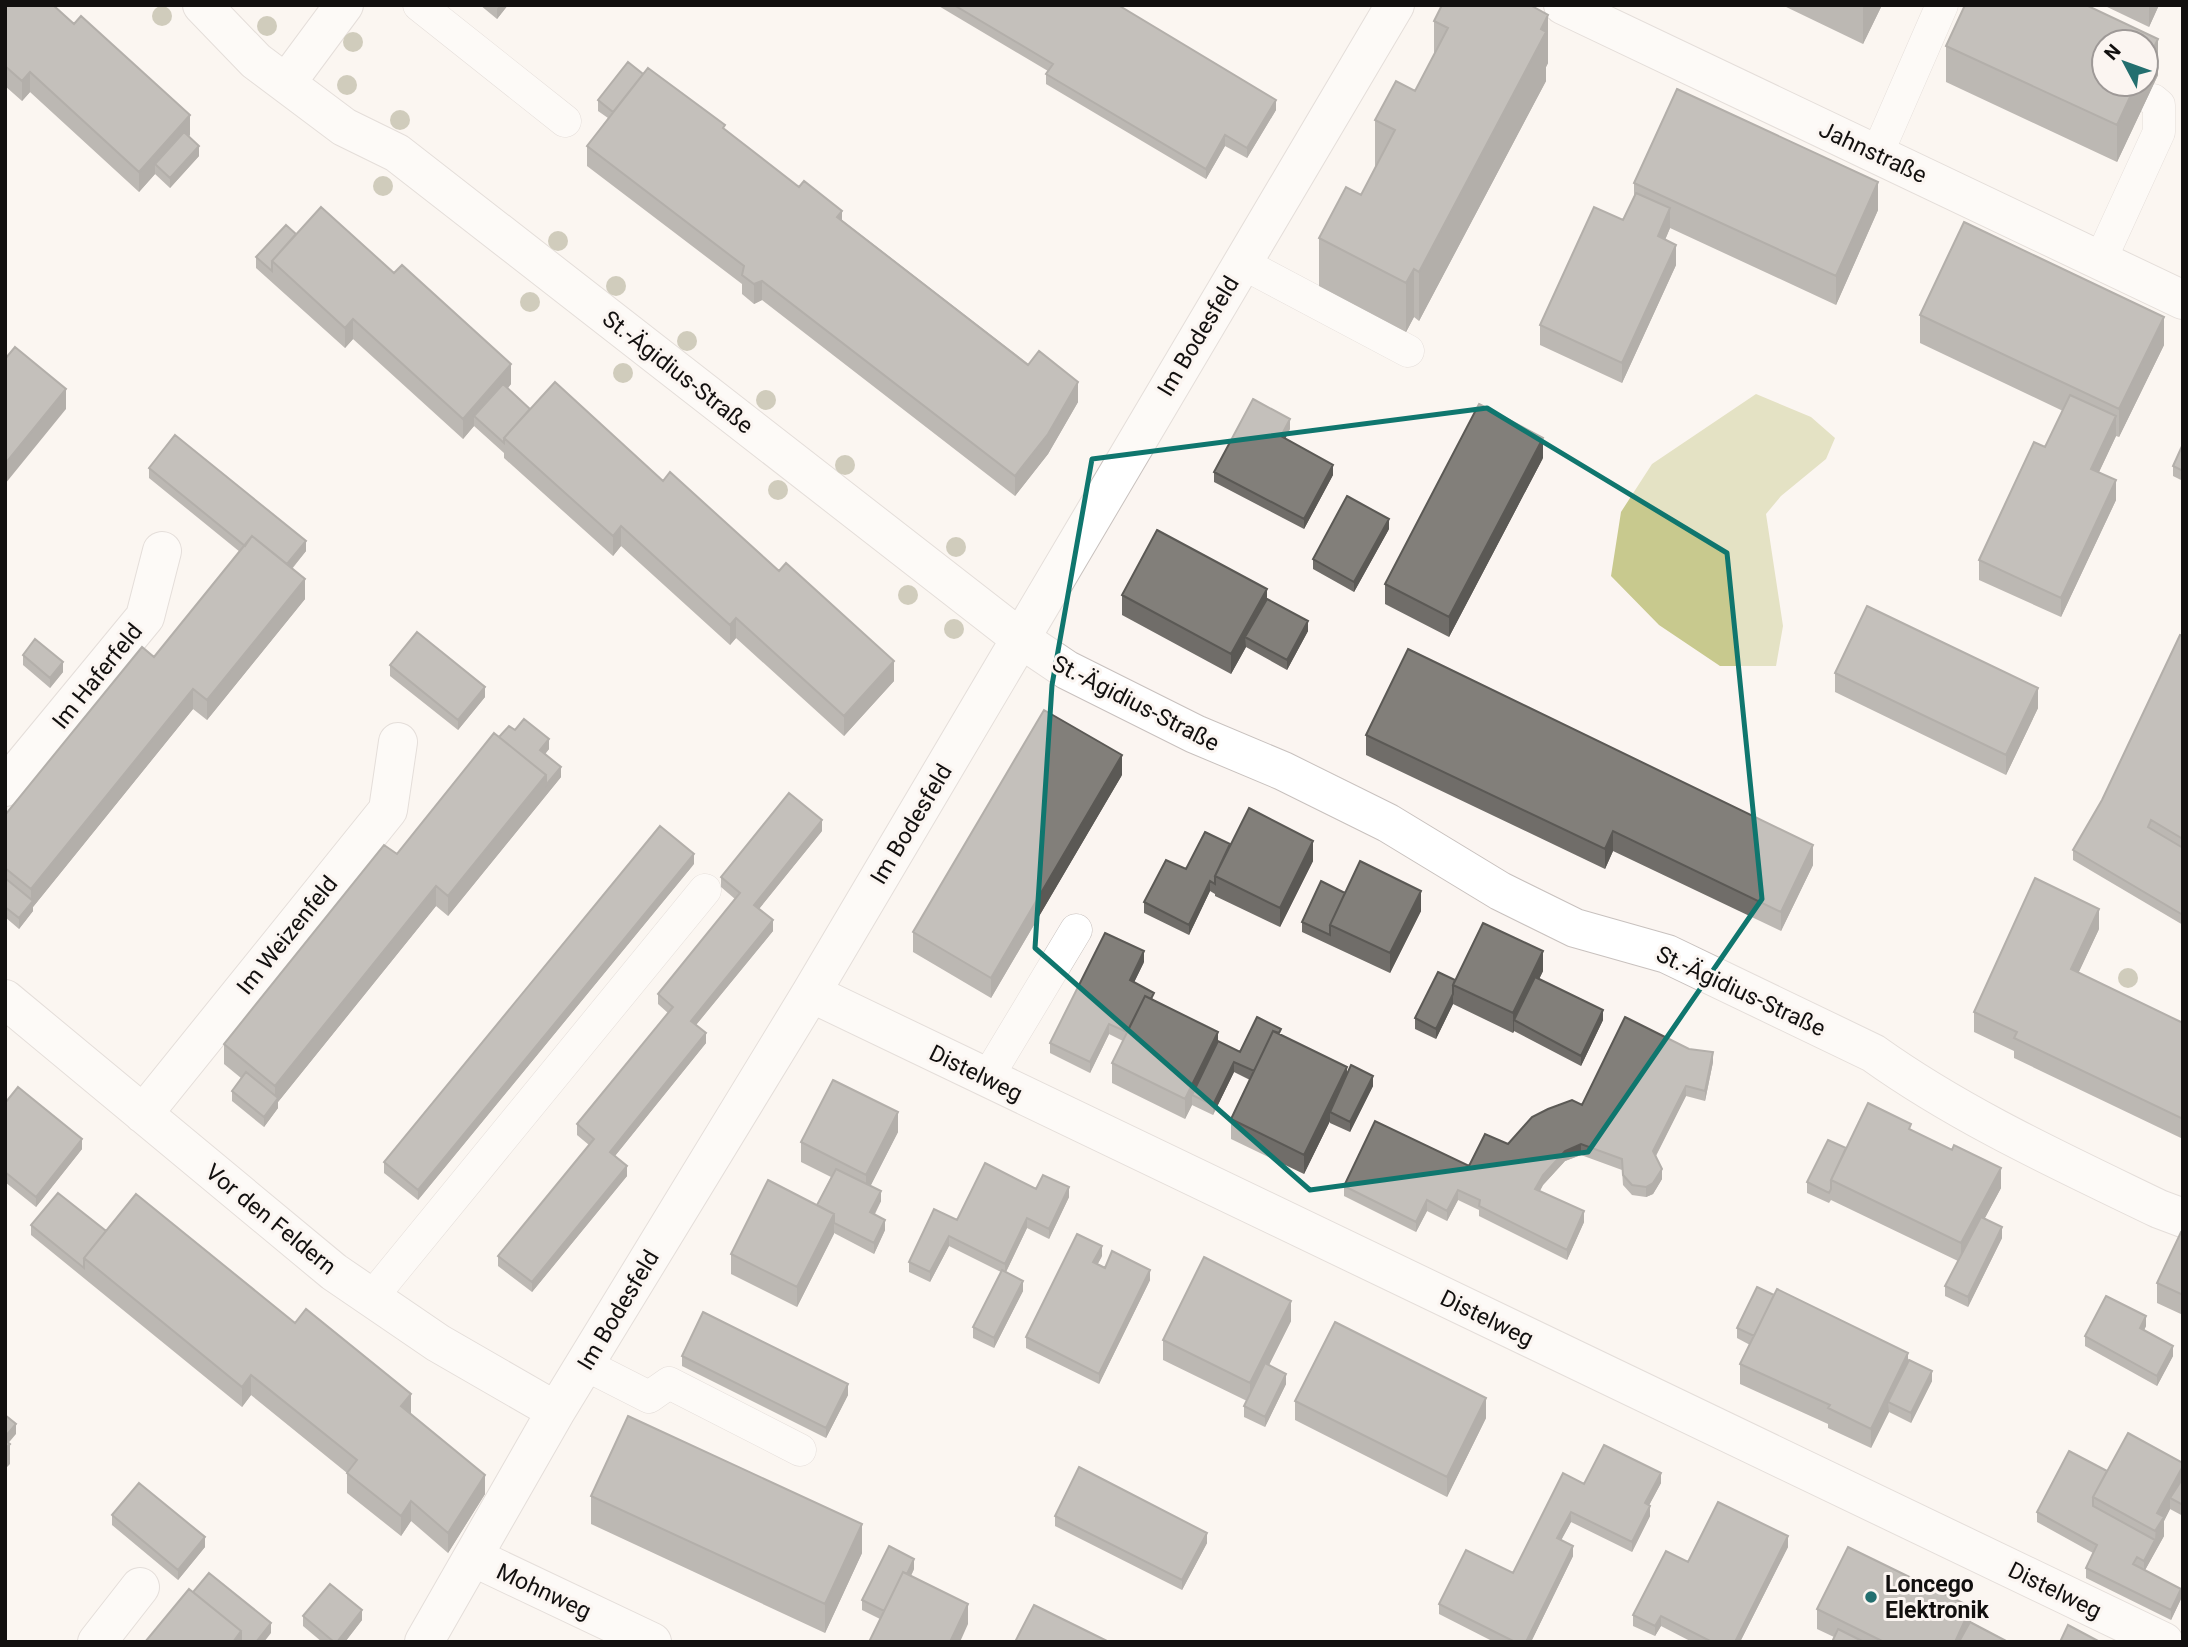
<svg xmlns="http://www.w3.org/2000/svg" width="2188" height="1647" viewBox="0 0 2188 1647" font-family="Roboto,sans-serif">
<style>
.green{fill:#c8c98e}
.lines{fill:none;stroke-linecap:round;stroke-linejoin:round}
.service-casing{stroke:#c8c1be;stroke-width:33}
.minor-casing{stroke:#c8c1be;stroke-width:40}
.service{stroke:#fff;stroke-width:32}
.minor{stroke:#fff;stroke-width:38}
.tree{fill:#9c9a7d}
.wall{fill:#706d69}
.shaded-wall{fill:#5b5955}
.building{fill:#827f7a;stroke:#5b5955;stroke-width:2}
.marked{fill:none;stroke:#0f766e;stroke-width:5;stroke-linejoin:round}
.poi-dot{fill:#236f6f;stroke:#fbf5f1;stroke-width:2.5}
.labels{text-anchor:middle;stroke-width:6;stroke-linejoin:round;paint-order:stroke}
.street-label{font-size:23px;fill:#12100f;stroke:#fbf5f1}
.poi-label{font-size:23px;font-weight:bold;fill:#12100f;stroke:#fbf5f1;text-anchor:start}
</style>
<rect width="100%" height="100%" fill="#fbf5f1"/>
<path class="green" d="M1756 394 1811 417 1835 438 1826 459 1781 496 1766 514 1783 626 1776 666H1720L1659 625 1611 576 1621 512 1652 464Z"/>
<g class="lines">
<defs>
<path id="service" d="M419 5 565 121
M1877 154 1942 5
M2100 261 2159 132V105L2153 100
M1242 263 1408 351
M987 1078 1076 930
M372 1297 705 890
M584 1364 649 1397 669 1383 800 1450"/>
<path id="minor" d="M202 5 256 61 344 127 397 153 1021 639 1067 670 1195 734 1283 771 1388 823 1500 891 1575 928 1667 954 1873 1053C1961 1116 2062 1162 2159 1209L2183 1218
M1563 5 2183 300
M287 82 344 5
M5 787 145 617 162 551
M811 993 2164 1642
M5 999 334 1272 438 1343 556 1411
M143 1114 388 810 398 742
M475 1558 652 1642
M97 1642 140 1587
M424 1642 556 1411 811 993 1395 5"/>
</defs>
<use href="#service" class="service-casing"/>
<use href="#minor" class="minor-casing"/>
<use href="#service" class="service"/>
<use href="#minor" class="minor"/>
</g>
<g class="tree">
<circle cx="162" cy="16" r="10"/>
<circle cx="267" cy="26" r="10"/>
<circle cx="353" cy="42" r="10"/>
<circle cx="347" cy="85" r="10"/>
<circle cx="400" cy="120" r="10"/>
<circle cx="383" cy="186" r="10"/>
<circle cx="558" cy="241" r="10"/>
<circle cx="616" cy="286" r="10"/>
<circle cx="530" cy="302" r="10"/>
<circle cx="687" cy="341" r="10"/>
<circle cx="623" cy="373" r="10"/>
<circle cx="766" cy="400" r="10"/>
<circle cx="845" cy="465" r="10"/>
<circle cx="778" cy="490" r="10"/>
<circle cx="956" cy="547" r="10"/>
<circle cx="908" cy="595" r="10"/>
<circle cx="954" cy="629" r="10"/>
<circle cx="2128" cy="978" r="10"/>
</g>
<path class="wall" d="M5 5 190 135 189 136 199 156 170 188 155 174 139 192 30 92 22 101 5 86Z
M480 5H508L497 19Z
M937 5H1118L1276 110 1247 158 1225 146 1206 179 1046 84V74L1048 71Z
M1782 5H1882L1863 44Z
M2103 5H2159L2149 27Z
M1434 21 1548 63 1546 67V81L1419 321 1414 317 1406 332 1319 286V238L1361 195 1375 168V120L1415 91 1434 56Z
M1946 46 2158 75 2117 162 1946 82Z
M643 74 725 130 1078 402 1048 454 1015 496 762 300 754 304 742 294V284L587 166V146L608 118 598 111V100Z
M1634 183 1878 210 1836 305 1670 228 1665 240 1676 265 1622 383 1540 345V325L1623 220 1634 196Z
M296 234 511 384 508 388 530 409 663 481 894 681 844 736 736 638 730 645 621 546 613 556 504 458V453L474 426 463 439 353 339 345 348 256 268V257Z
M1920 315 2164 345 2119 437 2116 436 2099 472 2116 500 2061 617 1979 580V560L2045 447 2063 411 1920 343Z
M1290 429 1285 439 1333 475 1304 529 1214 482V472Z
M2183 444V481L2173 476V466Z
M1543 458 1449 637 1385 604V584Z
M149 468 306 551 292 569 305 599 207 720 193 709 33 907V911L19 929 5 917V815L154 657 240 552 149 478Z
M1389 529 1354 592 1313 569V559Z
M1122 595 1267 599 1308 631 1287 670 1246 647 1231 674 1122 615Z
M2183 636V925L2073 860V850L2102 800Z
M23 655 63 672 50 688 23 665Z
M390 665 485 697 458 730 390 676Z
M1835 673 2038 708 2006 775 1835 692Z
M515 730 549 749 544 754 561 777 448 916 436 906 278 1102V1108L264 1127 232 1101V1091L241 1078 224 1064V1044L397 854 499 737Z
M1366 735 1813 865 1781 931 1613 851 1605 869 1366 755Z
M1122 775 991 998 913 952V932Z
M822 831 759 909 773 931 696 1025 706 1043 615 1156 627 1176 532 1292 498 1266V1256L589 1145 577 1135V1124L668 1013 658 1004V994L735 899 721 887V877Z
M1230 844 1313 861 1280 927 1215 896V894L1210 891 1189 935 1144 913V902L1186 869Z
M694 864 418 1200 384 1173V1162Z
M1345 893 1421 911 1390 973 1302 932V922Z
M2099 929 2078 973 2183 1023V1139L2014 1058V1051L1974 1032V1012Z
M1144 962 1134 982 1154 1000 1218 1041 1240 1052 1281 1035 1347 1074 1373 1086 1350 1132 1330 1123V1121L1304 1174 1231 1139V1119L1250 1080 1234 1072 1213 1115 1192 1105 1185 1119 1112 1083V1063L1123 1041 1109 1034 1090 1073 1050 1053V1043Z
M1543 971 1539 979 1603 1020 1581 1066 1514 1031 1513 1033 1453 1004 1436 1039 1415 1029V1018L1455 980Z
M1713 1062 1705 1101 1686 1096 1656 1156 1662 1179 1653 1194 1646 1197 1632 1195 1623 1185 1622 1170 1581 1155 1565 1161 1543 1185 1540 1191 1584 1222 1567 1260 1479 1216V1210L1458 1200 1447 1221 1427 1211 1416 1232 1344 1196V1186L1469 1166 1508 1144 1582 1105Z
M5 1103 82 1149 36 1207 5 1182Z
M1911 1130 2001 1188 1984 1219 2002 1238 1968 1307 1945 1296V1286L1958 1261 1831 1200 1829 1203 1807 1193V1182L1846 1148Z
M898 1132 870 1186 881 1201 875 1214 885 1230 874 1254 834 1233 797 1307 731 1274V1254L817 1205 831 1177 801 1162V1142Z
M1036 1189 1069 1197 1049 1239 1027 1228 1006 1272 1023 1291 994 1348 973 1338V1327L1001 1272 949 1246 930 1282 909 1272V1262L957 1220Z
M31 1225 106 1231 295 1323 411 1414 485 1494 448 1553 411 1521 401 1536 347 1493V1473L251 1395 242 1407 31 1235Z
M2183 1233V1315L2157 1303V1283Z
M1102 1256 1097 1265 1105 1268 1150 1280 1099 1384 1026 1348V1337Z
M1291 1321 1269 1365 1286 1384 1265 1427 1244 1417V1406L1247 1401 1163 1360V1340Z
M2146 1326 2144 1330 2173 1356 2157 1386 2085 1346V1336Z
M1737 1328 1908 1362 1932 1381 1911 1423 1889 1412 1871 1448 1828 1428V1424L1740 1384V1364L1750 1345 1737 1338Z
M682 1356 848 1395 826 1438 682 1366Z
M1295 1401 1486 1418 1447 1497 1295 1420Z
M2183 1463V1516L2170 1509 2164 1521V1536L2145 1570 2181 1599 2171 1620 2086 1578V1568L2093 1553 2037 1522V1512L2107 1471Z
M1661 1483 1649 1505 1650 1516 1632 1552 1571 1522 1561 1540 1573 1556 1531 1642H1494L1439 1614V1604L1513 1573 1584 1484Z
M591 1496 862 1553 825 1633 591 1524Z
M112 1515 205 1547 178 1580 112 1525Z
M1055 1516 1207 1543 1182 1590 1055 1526Z
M1788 1547 1740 1642H1692L1661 1626 1655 1636 1633 1626V1615L1688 1562Z
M914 1569 911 1576 968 1624 880 1619 862 1610V1600Z
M1817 1609 1971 1622 2008 1642H1832L1834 1637 1817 1629Z
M303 1616 362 1620 345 1642H322L303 1626Z"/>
<path class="shaded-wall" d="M500 5H508L497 19V9Z
M1864 5H1882L1863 44V8Z
M2149 5H2159L2149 27Z
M1548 15V63L1546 67V81L1419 321V272Z
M2158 39V75L2117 162V125L2136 84H2146V64Z
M30 72V92L22 101V81Z
M1276 100V110L1247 158V148Z
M190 115V135L160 169 155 164V174L139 192V172Z
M1225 135V146L1206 179V169Z
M199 146V156L170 188V178Z
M1878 182V210L1836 305V276Z
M1670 208V228L1658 256V236Z
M842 211V231L837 217Z
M1676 245V265L1622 383V363Z
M1414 269V317L1406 332V283Z
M762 281V300L754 304V284Z
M2164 317V345L2119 437V409Z
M353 319V339L345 348V328Z
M511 364V384L479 420 474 416V426L463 439V419Z
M1078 382V402L1048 454 1015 496V476Z
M66 389V409L5 484V464Z
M2116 416V436L2091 489V469Z
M1290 419V429L1281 447V436Z
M1543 438V458L1449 637V617Z
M1333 465V475L1304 529V519Z
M2116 480V500L2061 617V598Z
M1389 519V529L1354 592V582Z
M621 526V546L613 556V536Z
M306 541V551L282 580V570Z
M305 579V599L207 720V700Z
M1267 589V609L1245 637 1246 647 1231 674V654Z
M736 618V638L730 645V625Z
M1308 621V631L1287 670V660Z
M894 661V681L844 736V716Z
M63 662V672L50 688V678Z
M485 687V697L458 730V720Z
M2038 688V708L2006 775V755Z
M193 689V709L33 907V911L19 929V918L31 903V889Z
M549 739V749L540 761V750Z
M1122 755V775L991 998V978Z
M561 767V777L448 916V896L546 775Z
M822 820V831L754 915V905Z
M1613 831V851L1605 869V849Z
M1313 841V861L1280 927V908Z
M1813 845V865L1781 931V912Z
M694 854V864L418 1200V1190Z
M1210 881V891L1189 935V925Z
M436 886V906L278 1102V1108L264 1127V1117L275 1101V1086Z
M1421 891V911L1390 973V953Z
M2099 909V929L2071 989V969Z
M773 920V931L691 1031V1021Z
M1144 951V962L1130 991V980Z
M1543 951V971L1518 1023 1514 1020V1031L1513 1033V1013Z
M1453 994V1004L1436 1039V1029Z
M1603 1010V1020L1581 1066V1056Z
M1109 1024V1034L1090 1073V1062Z
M1218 1032V1052L1192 1095V1105L1185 1119V1099Z
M706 1033V1043L610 1162V1152Z
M1713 1052V1062L1705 1101V1091Z
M1234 1062V1072L1213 1115V1105Z
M1347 1067V1087L1330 1112V1121L1304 1174V1155Z
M1373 1076V1086L1350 1132V1122Z
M1686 1086V1096L1653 1161V1151Z
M898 1112V1132L866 1195V1175Z
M82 1139V1149L36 1207V1197Z
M1581 1144V1155L1565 1161 1543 1185 1535 1199V1189L1543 1175 1565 1151Z
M627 1166V1176L532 1292V1282Z
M2001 1168V1188L1961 1263V1243Z
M1662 1169V1179L1653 1194 1646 1197V1187Z
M1069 1187V1197L1049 1239V1229Z
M1458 1190V1200L1447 1221V1211Z
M881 1191V1201L870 1222V1212Z
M1427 1200V1211L1416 1232V1222Z
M1584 1211V1222L1567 1260V1250Z
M834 1214V1234L797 1307V1287Z
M1027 1218V1228L1005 1274V1264Z
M885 1220V1230L874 1254V1243Z
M2002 1227V1238L1968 1307V1297Z
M949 1236V1246L930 1282V1272Z
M1102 1246V1256L1093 1273V1262Z
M1150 1270V1280L1099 1384V1374Z
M1023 1281V1291L994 1348V1338Z
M1291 1301V1321L1250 1403V1383Z
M2146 1316V1326L2140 1339V1328Z
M2173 1346V1356L2157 1386V1376Z
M1908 1353V1373L1888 1402 1889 1412 1871 1448V1429Z
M1932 1371V1381L1911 1423V1413Z
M1286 1374V1384L1265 1427V1417Z
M251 1375V1395L242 1407V1387Z
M848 1384V1395L826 1438V1428Z
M411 1394V1414L401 1406Z
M1486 1398V1418L1447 1497V1477Z
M16 1424V1434L5 1447V1437Z
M10 1444V1464L5 1469V1449Z
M2183 1466V1486L2170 1498V1509L2164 1521V1536L2144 1572V1561L2155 1540 2157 1513Z
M1661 1473V1483L1645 1513V1503Z
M485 1475V1494L448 1553V1533Z
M411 1501V1521L401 1536V1516Z
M1650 1506V1516L1632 1552V1542Z
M1571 1512V1522L1557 1548V1538Z
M862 1524V1553L825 1633V1604Z
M1207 1533V1543L1182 1590V1580Z
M1788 1536V1547L1740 1642H1735Z
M205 1537V1547L178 1580V1570Z
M1573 1546V1556L1531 1642H1526Z
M914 1559V1569L887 1623V1613Z
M2181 1589V1599L2171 1620V1610Z
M968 1604V1624L960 1642H950Z
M1971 1607V1627L1960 1640V1642H1955Z
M362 1610V1620L345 1642H337Z
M1661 1616V1626L1655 1636V1626Z
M271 1623V1633L264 1642H256Z
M241 1631V1642H233Z"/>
<path class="building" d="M5 5H53L74 24 81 16 190 115 139 172 30 72 22 81 5 66Z
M954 5H1118L1276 100 1247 148 1225 135 1206 169 1046 74 1053 64Z
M1442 5H1530L1548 15 1541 29 1546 32 1419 272 1414 269 1406 283 1319 238 1346 187 1361 195 1395 130 1375 120 1396 81 1415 91 1448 28 1434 21Z
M1965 5H2086L2158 39 2146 64V42H2104V84H2136L2117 125 1946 46Z
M628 62 643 74 613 112 598 100Z
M648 68 725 125 723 128 799 187 804 181 842 211 837 217 1028 365 1039 351 1078 382 1048 434 1015 476 762 281 754 284 742 275 744 266 587 146Z
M1677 89 1878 182 1836 276 1634 183Z
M184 132 199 146 170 178 155 164Z
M1636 193 1670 208 1658 236 1676 245 1622 363 1540 325 1594 207 1623 220Z
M321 207 394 273 402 265 511 364 463 419 353 319 345 328 272 261Z
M1964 222 2164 317 2119 409 1920 315Z
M286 225 296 234 272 261V271L256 257Z
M15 347 66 389 5 464V359Z
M555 382 663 481 670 472 779 571 786 563 894 661 844 716 736 618 730 625 621 526 613 536 504 438Z
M503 384 530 409 504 438V443L474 416Z
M2070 395 2116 416 2091 469 2116 480 2061 598 1979 560 2034 442 2045 447Z
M1253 399 1290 419 1281 436 1333 465 1304 519 1214 472Z
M1479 404 1543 438 1449 617 1385 584Z
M175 435 306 541 287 564 252 536 245 546 149 468Z
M2183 444V471L2173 466Z
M1347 496 1389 519 1354 582 1313 559Z
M1157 530 1267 589 1231 654 1122 595Z
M252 536 305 579 207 700 193 689 31 889 5 868V815L142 647 154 657Z
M1267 599 1308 621 1287 660 1245 637Z
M1867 606 2038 688 2006 755 1835 673Z
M417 632 485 687 458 720 390 665Z
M2180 635 2183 636V839L2151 820 2148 827 2183 848V915L2073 850 2102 800Z
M35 639 63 662 50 678 23 655Z
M1408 649 1813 845 1781 912 1613 831 1605 849 1366 735Z
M1044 710 1122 755 991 978 913 932Z
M524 719 549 739 540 750 561 767 546 785V775L499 737 509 726 515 730Z
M494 733 546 775 448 896 436 886 275 1086 224 1044 384 845 397 854Z
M789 793 822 820 754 905 773 920 691 1021 706 1033 610 1152 627 1166 532 1282 498 1256 594 1139 577 1124 673 1007 658 994 740 893 721 877Z
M1249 808 1313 841 1280 908 1215 876Z
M660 826 694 854 418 1190 384 1162Z
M1205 832 1230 844 1215 876V884L1210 881 1189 925 1144 902 1166 860 1186 869Z
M1360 861 1421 891 1390 953 1330 925Z
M5 878 33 901 19 918 5 907Z
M2035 878 2099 909 2071 969 2183 1023V1119L2014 1038 2017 1032 1974 1012Z
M1321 881 1345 893 1330 925V935L1302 922Z
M1483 923 1543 951 1513 1013 1453 985Z
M1105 933 1144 951 1130 980 1154 993 1151 999 1145 996 1127 1032 1109 1024 1090 1062 1050 1043Z
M1438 972 1455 980 1453 985V994L1436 1029 1415 1018Z
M1535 977 1603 1010 1581 1056 1514 1020Z
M1145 996 1218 1032 1185 1099 1112 1063Z
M1257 1017 1281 1029 1279 1033 1273 1031 1254 1071 1234 1062 1213 1105 1192 1095 1218 1041 1240 1052Z
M1625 1017 1689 1049 1713 1052 1705 1091 1686 1086 1653 1151 1662 1169 1653 1183 1646 1187 1632 1185 1623 1175 1622 1159 1581 1144 1565 1151 1543 1175 1535 1189 1584 1211 1567 1250 1479 1206 1480 1200 1458 1190 1447 1211 1427 1200 1416 1222 1344 1186 1375 1121 1469 1166 1485 1134 1508 1144 1532 1117 1548 1109 1572 1100 1582 1105Z
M1273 1031 1347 1067 1304 1155 1231 1119Z
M1351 1065 1373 1076 1350 1122 1330 1112Z
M246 1072 278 1098 264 1117 232 1091Z
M833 1080 898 1112 866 1175 801 1142Z
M18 1087 82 1139 36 1197 5 1172V1103Z
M1868 1103 1911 1124 1909 1129 1952 1150 1954 1145 2001 1168 1961 1243 1831 1180Z
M1828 1140 1846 1148 1831 1180V1189L1829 1193 1807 1182Z
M985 1163 1036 1189 1043 1175 1069 1187 1049 1229 1027 1218 1005 1264 949 1236 930 1272 909 1262 934 1209 957 1220Z
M836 1169 881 1191 870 1212 885 1220 874 1243 834 1223V1214L817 1205Z
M768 1180 834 1214 797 1287 731 1254Z
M58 1193 106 1231 84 1258V1268L31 1225Z
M136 1194 295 1323 306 1309 411 1394 401 1406 485 1475 448 1533 411 1501 401 1516 347 1473 357 1460 251 1375 242 1387 84 1258Z
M1981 1217 2002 1227 1968 1297 1945 1286Z
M2181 1232 2183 1233V1295L2157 1283Z
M1077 1234 1102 1246 1093 1262 1105 1268 1112 1251 1150 1270 1099 1374 1026 1337Z
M1204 1257 1291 1301 1250 1383 1163 1340Z
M1002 1270 1023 1281 994 1338 973 1327Z
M1757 1287 1774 1295 1754 1336 1737 1328Z
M1777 1289 1908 1353 1871 1429 1828 1408 1830 1405 1740 1364Z
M2106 1296 2146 1316 2140 1328 2173 1346 2157 1376 2085 1336Z
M703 1312 848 1384 826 1428 682 1356Z
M1335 1322 1486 1398 1447 1477 1295 1401Z
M1909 1360 1932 1371 1911 1413 1888 1402Z
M1265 1363 1286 1374 1265 1417 1244 1406Z
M5 1415 16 1424 5 1437Z
M628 1416 862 1524 825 1604 591 1496Z
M2128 1433 2183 1463V1466L2157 1513 2164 1517 2155 1531 2093 1497Z
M5 1440 10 1444 5 1449Z
M1604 1445 1661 1473 1645 1503 1650 1506 1632 1542 1571 1512 1557 1538 1573 1546 1526 1642H1515L1439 1604 1466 1550 1513 1573 1563 1473 1584 1484Z
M2069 1451 2107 1471 2093 1497V1506L2155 1540 2144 1561 2137 1557 2133 1564 2181 1589 2171 1610 2086 1568 2097 1545 2037 1512Z
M1079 1467 1207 1533 1182 1580 1055 1516Z
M2183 1478V1505L2170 1498Z
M139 1483 205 1537 178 1570 112 1515Z
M1718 1502 1788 1536 1735 1642H1712L1661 1616 1655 1626 1633 1615 1666 1551 1688 1562Z
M889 1546 914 1559 907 1574 903 1572 884 1611 862 1600Z
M1848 1547 1971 1607 1955 1642H1884L1817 1609Z
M903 1572 968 1604 950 1642H869Z
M209 1573 271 1623 256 1642H242L241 1641V1631L193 1592Z
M330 1584 362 1610 337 1642H334L303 1616Z
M189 1589 241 1631 233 1642H145Z
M1034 1605 1109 1642H1015Z
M1970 1622 2008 1642H1963L1960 1640Z
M2068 1625 2100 1642H2060Z
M1838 1629 1864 1642H1832Z"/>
<path d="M0 0H2188V1647H0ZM1487 408 1727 553 1762 899 1588 1152 1310 1190 1035 948 1052 685 1092 459Z" fill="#fbf5f1" fill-opacity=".55" fill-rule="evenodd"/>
<path class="marked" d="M1487 408 1727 553 1762 899 1588 1152 1310 1190 1035 948 1052 685 1092 459Z"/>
<circle class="poi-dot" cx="1871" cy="1597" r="7"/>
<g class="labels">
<g class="street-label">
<text transform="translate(1873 152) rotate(25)" y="8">Jahnstraße</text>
<text transform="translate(1198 336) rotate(-59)" y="8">Im Bodesfeld</text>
<text transform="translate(678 372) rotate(38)" y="8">St.-Ägidius-Straße</text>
<text transform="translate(97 676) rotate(-51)" y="8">Im Haferfeld</text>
<text transform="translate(1136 703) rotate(27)" y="8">St.-Ägidius-Straße</text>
<text transform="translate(911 824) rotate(-59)" y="8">Im Bodesfeld</text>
<text transform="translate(287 935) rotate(-51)" y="8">Im Weizenfeld</text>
<text transform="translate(1741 991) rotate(25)" y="8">St.-Ägidius-Straße</text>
<text transform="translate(976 1073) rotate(26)" y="8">Distelweg</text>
<text transform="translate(271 1219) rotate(39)" y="8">Vor den Feldern</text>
<text transform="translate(618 1310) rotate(-59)" y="8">Im Bodesfeld</text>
<text transform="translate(1487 1318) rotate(26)" y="8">Distelweg</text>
<text transform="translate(2055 1590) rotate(26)" y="8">Distelweg</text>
<text transform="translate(544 1591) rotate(25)" y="8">Mohnweg</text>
</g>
<g class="poi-label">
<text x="1885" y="1592">Loncego<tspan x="1885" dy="26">Elektronik</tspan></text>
</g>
</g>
<rect width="2188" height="1647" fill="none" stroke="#12100f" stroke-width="14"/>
<g transform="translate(2125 63) rotate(311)"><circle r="33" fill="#fbf5f1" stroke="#9e9997" stroke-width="2"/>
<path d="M0-5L12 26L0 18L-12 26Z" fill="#236f6f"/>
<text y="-10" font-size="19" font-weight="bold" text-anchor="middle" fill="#12100f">N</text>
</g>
</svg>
